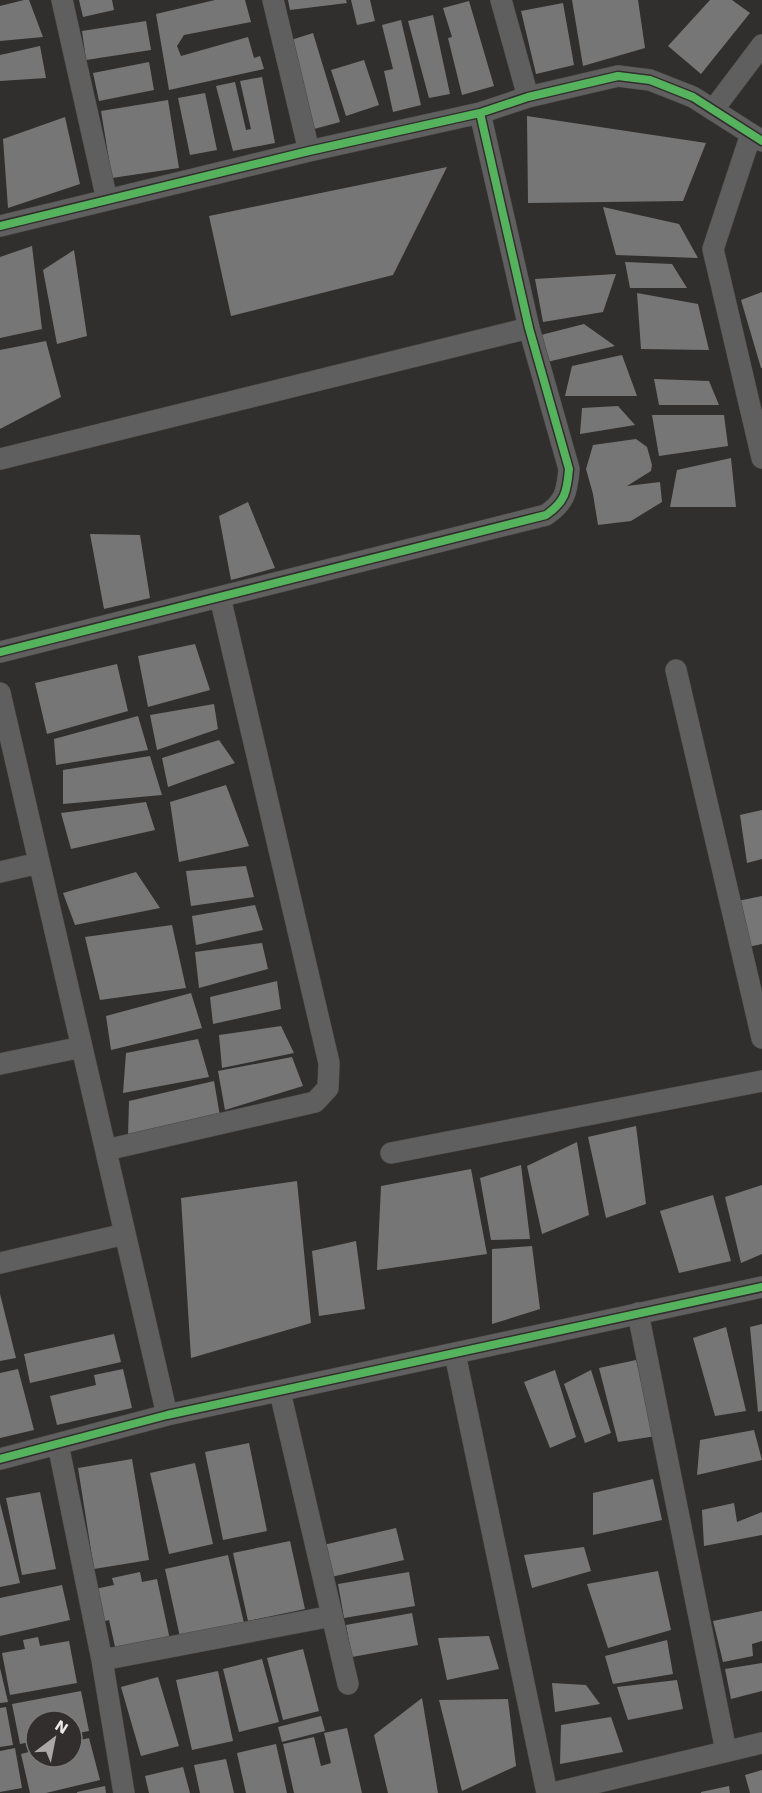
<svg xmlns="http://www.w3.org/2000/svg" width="762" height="1793" viewBox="0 0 762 1793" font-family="'Work Sans',sans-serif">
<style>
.building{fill:#777676}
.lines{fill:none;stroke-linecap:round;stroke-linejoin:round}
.street-casing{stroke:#4b4a49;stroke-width:22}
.street{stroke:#605f5f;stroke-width:21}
.cycleway-casing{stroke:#312e2d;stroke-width:11}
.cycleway{stroke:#56b35d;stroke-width:8}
</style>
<rect width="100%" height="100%" fill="#302f2e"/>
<path class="building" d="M24 0H29L43 37 0 41V6Z
M79 0H112L114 10 83 17Z
M215 0H245L251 22 184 35 177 46 181 56 248 37 254 58 260 56 264 69 169 90 156 14Z
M288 0H346L347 3 290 10Z
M351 0H370L375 21 357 25Z
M572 0H638L645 48 583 66Z
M710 0H732L750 13 701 74 668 46Z
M469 1 494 86 462 95 448 38 452 37 443 8Z
M563 3 574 65 536 74 521 11Z
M433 15 450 94 429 98 408 21Z
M401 20 421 105 393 112 384 71 393 69 382 25Z
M146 21 151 50 86 60 82 31Z
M313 33 340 122 314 129 288 41Z
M40 46 46 78 0 81V55Z
M364 60 379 105 346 116 331 70Z
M149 62 154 90 99 101 93 73Z
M262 77 275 143 233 151 216 86 235 82 246 130 251 129 240 81Z
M205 93 217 150 190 155 178 98Z
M168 100 179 168 112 178 101 111Z
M527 116 706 143 683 201 528 203Z
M65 117 80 184 8 208 3 139Z
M447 167 393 275 231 316 209 216Z
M603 207 679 224 698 258 616 255Z
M32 246 42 329 0 338V257Z
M74 250 87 336 57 344 43 270Z
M625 262 672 264 687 288H630Z
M616 274 603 312 543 322 535 279Z
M762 292V368H761L741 300Z
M637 293 698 304 709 350 641 349Z
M584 324 615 346 547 362 541 335Z
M46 341 61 397 0 429V350Z
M622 355 637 396H565L572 366Z
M654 379 709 381 719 405H659Z
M618 406 635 425 580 434 582 408Z
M652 415H724L728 446 659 456Z
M636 439 647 447 652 465 651 471 627 486 660 482 662 502 631 521 598 525 593 494 586 469 593 445Z
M731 458 736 507H670L677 470Z
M248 502 275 568 231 580 219 516Z
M90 534 140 535 150 598 104 609Z
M195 644 210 690 148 707 138 656Z
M117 664 128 711 47 734 35 683Z
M214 704 218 729 157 750 150 715Z
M138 716 148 750 56 765 54 739Z
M219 740 235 763 168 787 162 758Z
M150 756 162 795 63 804V770Z
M226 785 249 846 179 862 170 802Z
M146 802 155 830 71 849 61 813Z
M762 810V859L747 863 740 815Z
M246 866 254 897 191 906 186 871Z
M136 872 160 908 75 925 63 893Z
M762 896V944L743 948 733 902Z
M255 905 263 930 196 945 192 916Z
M172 925 186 988 100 1000 85 937Z
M262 943 268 969 199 988 195 952Z
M277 981 281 1009 213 1024 210 997Z
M191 993 202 1028 111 1050 106 1016Z
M281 1026 294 1053 222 1068 219 1035Z
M198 1039 209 1077 123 1093 126 1053Z
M292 1057 303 1086 225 1110 218 1071Z
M214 1081 220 1116 128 1137 129 1101Z
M636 1126 646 1204 606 1218 588 1137Z
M577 1142 589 1215 542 1234 527 1166Z
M521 1165 530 1239 491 1240 480 1178Z
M471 1169 487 1254 377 1270 381 1186Z
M297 1181 311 1323 191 1358 181 1198Z
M762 1185V1254L741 1263 725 1197Z
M713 1195 731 1261 679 1273 660 1211Z
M356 1241 365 1309 319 1316 312 1251Z
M532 1246 540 1309 492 1324V1249Z
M0 1294 16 1358 0 1361Z
M762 1324V1411L758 1412 750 1327Z
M726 1327 746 1411 715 1416 693 1338Z
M114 1334 121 1362 30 1383 24 1354Z
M636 1360 656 1436 618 1442 599 1368Z
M18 1369 34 1430 0 1438V1373Z
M123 1369 132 1408 57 1425 50 1396 96 1385 94 1375Z
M555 1370 576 1437 550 1448 524 1382Z
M591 1370 611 1433 585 1443 564 1384Z
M754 1430 762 1460 697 1475 700 1440Z
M249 1443 267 1531 223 1540 205 1452Z
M132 1459 149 1560 94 1569 78 1468Z
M195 1463 213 1544 169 1554 150 1473Z
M653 1479 662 1520 593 1535V1493Z
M40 1492 56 1569 22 1575 6 1498Z
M0 1503 20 1583 0 1587Z
M734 1503 737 1522 762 1512V1535L704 1546 702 1510Z
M396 1528 404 1560 327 1578 319 1546Z
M290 1541 305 1609 248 1621 233 1553Z
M584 1547 591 1571 532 1588 524 1555Z
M228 1555 244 1623 180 1637 165 1569Z
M658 1571 671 1630 608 1648 587 1584Z
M140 1572 142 1582 157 1579 170 1640 116 1651 109 1620 102 1622 95 1589 114 1585 112 1578Z
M409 1572 415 1606 344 1618 338 1584Z
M62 1585 70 1620 0 1636V1598Z
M762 1611V1641L752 1644 753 1656 723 1662 713 1621Z
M412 1613 418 1645 352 1657 346 1625Z
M489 1636 499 1669 447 1680 438 1638Z
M38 1637 40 1646 69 1641 77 1683 10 1695 2 1653 25 1649 23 1640Z
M667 1640 673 1674 613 1684 605 1656Z
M303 1649 319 1711 283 1720 267 1658Z
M262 1659 279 1722 239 1732 223 1669Z
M762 1663V1691L731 1699 725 1669Z
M0 1668 8 1702 0 1703Z
M218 1671 233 1741 192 1750 176 1680Z
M158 1677 179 1746 141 1756 121 1687Z
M677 1680 683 1709 628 1720 617 1687Z
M552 1683 586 1685 600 1704 555 1712Z
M81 1691 89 1731 72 1734V1721H36V1741L20 1744 12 1704Z
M422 1698 438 1793H388L374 1735Z
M508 1699 516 1766 462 1791 439 1700Z
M6 1707 13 1745 0 1747V1708Z
M321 1716 325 1731 282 1742 278 1727Z
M611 1717 623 1752 560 1764 561 1725Z
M347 1728 362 1793H294L283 1744 314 1737 321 1766 331 1763 324 1733Z
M89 1738 100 1780 46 1793H30L21 1754 36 1750V1757H72V1742Z
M276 1744 287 1793H246L237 1753Z
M15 1748 22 1788 0 1792V1751Z
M226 1759 234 1793H200L194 1765Z
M183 1767 190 1793H149L145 1776Z
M762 1770V1793H750L745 1775Z
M105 1786 106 1793H77V1792Z
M729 1786 730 1793H701V1792Z"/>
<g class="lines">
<defs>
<path id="street" d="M62 0 107 200
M273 0 309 151
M501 0 528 97
M713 110 762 45
M751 134 713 249 762 458
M0 226 309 151 480 113 528 97 618 76 650 80 693 97 762 141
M0 459 529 328
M0 652 546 515C565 502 567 492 569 469L529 328 480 113
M676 670 762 1038
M0 693 167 1415
M0 872 39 863
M0 1064 82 1047
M106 1150 315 1102 328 1088 329 1063 220 597
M391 1153 762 1081
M0 1263 125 1234
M638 1313 726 1751
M455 1354 547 1793
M280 1392 348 1684
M58 1444 102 1660 124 1793
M0 1459 167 1415 762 1287
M102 1660 332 1616
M553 1793 762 1743"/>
</defs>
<use href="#street" class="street-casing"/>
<use href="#street" class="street"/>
<defs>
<path id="cycleway" d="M0 226 309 151 480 113 528 97 618 76 650 80 693 97 762 141
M0 652 546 515C565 502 567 492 569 469L529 328 480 113
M0 1459 167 1415 762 1287"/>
</defs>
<use href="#cycleway" class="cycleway-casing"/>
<use href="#cycleway" class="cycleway"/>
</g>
<g transform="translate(54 1739) rotate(32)"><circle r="28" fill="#312e2d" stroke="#7b7978" stroke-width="1.5"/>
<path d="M0-4.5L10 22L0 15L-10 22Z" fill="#aaa8a7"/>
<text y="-9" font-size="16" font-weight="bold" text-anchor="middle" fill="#ebe9e8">N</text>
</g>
</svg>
